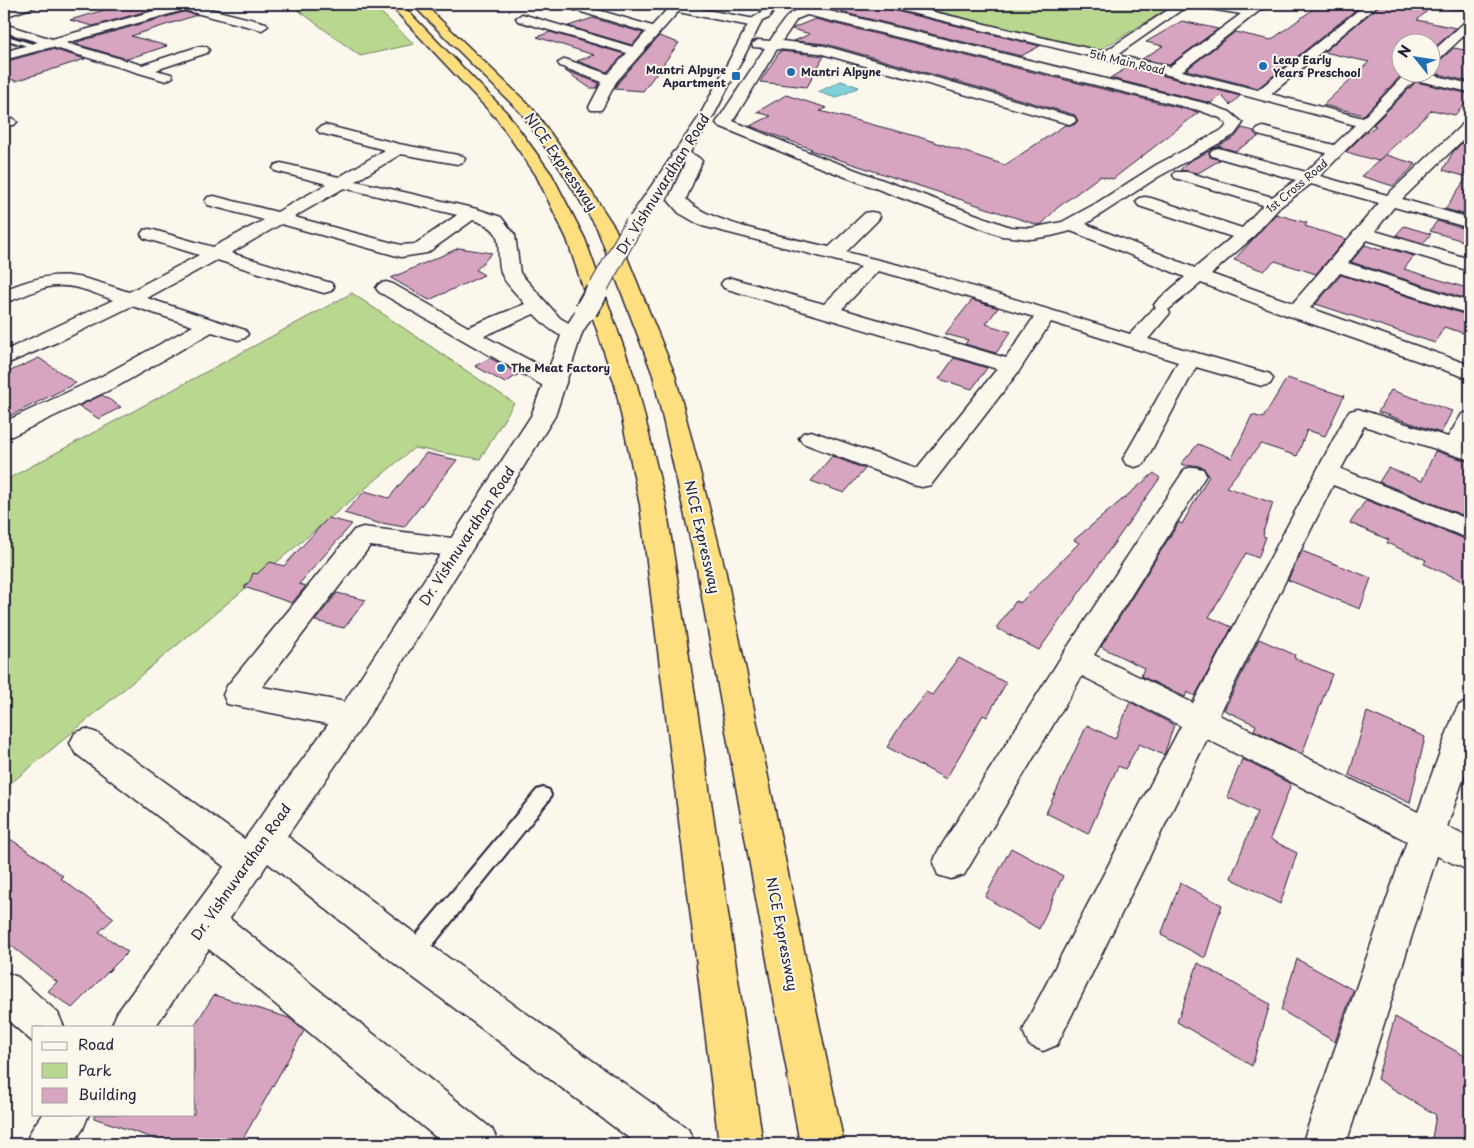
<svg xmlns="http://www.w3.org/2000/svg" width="1474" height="1148" viewBox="0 0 1474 1148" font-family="'Playpen Sans',sans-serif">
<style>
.built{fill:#f0dedf}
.green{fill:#bad78f;stroke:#6e7c65}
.water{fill:#80d1da;stroke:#5a8b9a}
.building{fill:#d8a5c1;stroke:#22223b}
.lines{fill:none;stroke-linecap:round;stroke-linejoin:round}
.lane-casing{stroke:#22223b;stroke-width:4}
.street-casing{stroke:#22223b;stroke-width:3}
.secondary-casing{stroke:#22223b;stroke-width:3}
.highway-casing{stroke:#22223b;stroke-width:3}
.lane{fill:#fbf7ec;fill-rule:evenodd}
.street{fill:#fbf7ec;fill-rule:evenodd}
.secondary{fill:#fbf7ec;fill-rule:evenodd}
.highway{fill:#fddf80;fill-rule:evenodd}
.secondary-bridge-far1-casing{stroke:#22223b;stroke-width:20;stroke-linecap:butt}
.secondary-bridge-casing{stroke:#22223b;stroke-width:26;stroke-linecap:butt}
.secondary-bridge-far1{stroke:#fbf7ec;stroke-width:18}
.secondary-bridge{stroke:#fbf7ec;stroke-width:22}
.poi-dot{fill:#1f6fb2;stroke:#fbf7ec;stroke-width:2}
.labels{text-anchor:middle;stroke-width:4;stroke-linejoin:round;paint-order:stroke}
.far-poi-label{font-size:11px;font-weight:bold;fill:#22223b;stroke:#fbf7ec;text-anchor:start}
.far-street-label{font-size:11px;fill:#22223b;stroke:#fbf7ec}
.street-label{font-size:14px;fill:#22223b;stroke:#fbf7ec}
</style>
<rect width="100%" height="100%" fill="#fbf7ec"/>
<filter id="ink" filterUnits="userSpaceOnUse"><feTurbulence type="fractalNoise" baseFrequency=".02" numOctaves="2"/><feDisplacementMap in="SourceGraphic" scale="10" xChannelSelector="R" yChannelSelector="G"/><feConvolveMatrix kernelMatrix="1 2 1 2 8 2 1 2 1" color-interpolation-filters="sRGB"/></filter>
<g filter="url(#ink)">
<path class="built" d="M4 32 40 43 4 53Z"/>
<path class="green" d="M290 4H372L414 44 360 56Z
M939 4H1176L1098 51 928 9Z
M352 293 514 403 480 459 414 448 4 789V481Z"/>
<path class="water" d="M841 81 859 87 836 98 818 92Z"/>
<path class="building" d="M125 4 169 5 93 26 70 20Z
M861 4 871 5 1040 46 1021 56 841 12Z
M1313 4H1363L1258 88 1186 70 1235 32 1271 40 1312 10Z
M1381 4H1435L1417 20 1456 28 1432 50V42H1402V72H1404L1364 115 1323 105 1369 62 1324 52Z
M184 12 197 15 131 36 167 46 127 59 73 43Z
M593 18 643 33 632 45 568 26Z
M815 19 1197 112H1199L1113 179 1100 176 1057 208 1042 224 1038 225 810 150 812 149 750 126 771 116 757 112 786 95 827 108 820 111 916 136 1005 165 1065 125H1074L1078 121 1075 115 826 44 794 41 810 34 792 29 793 28Z
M1182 21 1218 29 1169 65 1142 59 1163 46 1146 42Z
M550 32 624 54 607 72 577 61 594 55 537 37Z
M659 36 679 43 643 91 614 89 618 83Z
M1454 48 1470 51V82L1431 72 1432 64 1438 62Z
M52 49 85 59 16 81 4 77V62Z
M780 51 824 56 807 87 760 82Z
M1128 67 1168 77 1240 96 1230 105 1221 95 1211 103 1110 78Z
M564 70 599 83 597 88H590Z
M1416 82 1470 94V98L1455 115 1432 110 1378 161 1346 152 1363 135 1376 126 1373 125Z
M1242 128 1254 131 1258 137 1235 151 1218 146 1235 137Z
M1470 135V216L1445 209 1467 177 1443 170 1453 152Z
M1209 151 1210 157 1220 160 1198 173 1180 170 1188 162Z
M1386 155 1416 164 1393 186 1361 176Z
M1276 214 1307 223 1305 226 1346 239 1316 274 1275 261 1264 271 1234 260Z
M1437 221 1470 230V243L1430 231Z
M1404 226 1431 234 1423 243 1396 235Z
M1365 245 1380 250 1383 247 1414 256 1404 269 1470 289V300L1351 262Z
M459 248 492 253 476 270 484 275 429 300 391 278Z
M1341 275 1470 316V335L1444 327 1435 343 1316 304Z
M972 300 998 308 986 324 1011 332 996 353 965 344 968 340 945 334Z
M39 358 76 383 4 419V374Z
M490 358 519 374 505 383 475 366Z
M954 358 987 368 972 389 939 379Z
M1287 378 1344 396 1325 436 1307 430 1297 456 1261 444 1226 487 1273 503 1263 532H1264L1263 536 1266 537 1258 558 1246 553 1209 617 1232 627 1195 696 1187 692 1185 697 1141 676 1144 668 1101 647 1179 522 1182 524 1209 476 1203 467 1194 465 1188 466 1181 464 1198 444 1232 458 1252 415 1263 418Z
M1391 390 1452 411 1441 433 1378 412Z
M102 395 121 407 99 419 79 406Z
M1435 451 1470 462V494L1462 515 1379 482 1388 468 1422 481Z
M426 453 457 460 404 527 382 523 381 524 344 513 365 491 389 498Z
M832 456 865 469 844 493 811 481Z
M1154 473 1160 478 1039 650 996 628 1016 601 1020 603 1079 543 1074 540Z
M1366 500 1470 541V584L1424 564 1426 560 1387 543 1389 540 1350 523Z
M328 518 352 524 299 584 306 586 292 603 244 587 250 581 253 573 257 574 270 562 284 566Z
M1302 551 1371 578 1360 609 1288 580Z
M337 593 366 600 344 628 315 621Z
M1259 639 1295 655 1294 658 1332 674 1302 754 1254 730 1256 725 1224 710Z
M959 658 1006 683 987 717 983 715 946 779 887 747 904 720 926 692 932 695Z
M1130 702 1174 725 1164 755 1139 744 1125 769 1118 766 1088 834 1046 813 1087 725 1115 739Z
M1367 712 1425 737 1410 803 1349 775Z
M1242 759 1291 784 1270 839 1297 853 1280 904 1231 878 1257 812 1227 797Z
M4 835 39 858 63 876 60 878 114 918 99 932 128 952 72 1008 48 991 57 982 4 940Z
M1011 848 1063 876 1039 929 985 897Z
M1180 883 1222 905 1205 958 1161 935Z
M1297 959 1353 990 1335 1042 1281 1010Z
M1198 963 1270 1004 1252 1066 1177 1022Z
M214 995 289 1018 304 1031 240 1144H170L94 1118V1114H194V1026Z
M1395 1017 1470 1059V1144H1431L1436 1115 1377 1079Z"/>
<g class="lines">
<defs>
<path id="lane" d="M4 35 39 46 40 47 37 49 4 39Z
M543 788 549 790 551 795 549 800 420 961 413 963 406 961 404 954 406 947 537 790Z"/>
<path id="street" d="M22 4H39L37 6 4 17V9Z
M171 4H190L266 23 268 26 262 30 184 10 66 43 142 65 197 47H207L209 50 207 53 156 70 171 74 173 77 166 81 52 47 4 60V52L38 42 4 32V24L52 39 172 6Z
M560 4H578L652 26 671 5 675 4 755 19 761 23 755 27 678 12 616 82 603 107 601 110H591L589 107 602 82 560 66 558 63 565 59 608 74 627 53 518 21 516 18 522 14 633 47 646 32 562 6Z
M880 4H900L1104 52 1177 4H1190L1117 55 1169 67 1241 14 1204 8 1198 4H1223L1249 8 1255 4H1268L1182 71 1258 90 1366 4H1379L1271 94 1363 118 1407 72H1421L1470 84V92L1415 80 1320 176 1387 195 1465 122 1470 121V133L1402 199 1470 218V228L1394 207 1375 231 1470 259V271L1367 240 1348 263 1470 302V314L1340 273 1310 308 1470 365V379L1289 316 1201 283 1168 310 1170 313 1148 339 1270 374 1273 379 1270 384 1262 386 1196 367 1144 464 1135 467 1126 464 1123 459 1178 362 1051 322 1019 371 931 485 922 487 913 485 803 443 799 438 803 433 811 431 917 468 997 369 724 288 721 284 724 280 731 278 824 304 861 267 702 226 679 213 668 200 685 163 673 158 671 155 673 152C682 149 696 154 702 161L686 199C708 224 794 238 829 247L865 213 871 212 877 213 880 217 877 221 846 252 911 268 1130 334 1153 309 1156 308 1154 305 1157 301 1185 277 1071 231 1051 236 1031 239 1002 236 806 162 719 126 716 123 765 48 753 47 752 44 758 40 770 41C786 17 789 5 821 9L1208 104 1230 112 1243 123 1234 135 1158 177 1086 224 1195 268 1232 237 1139 206 1136 202 1139 198 1145 197 1151 198 1242 228 1263 205 1175 178 1173 175 1175 172H1187L1272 197 1296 180 1212 156 1210 153 1212 150 1218 148 1306 172 1326 153 1258 135 1255 132 1258 129 1263 127 1334 145 1355 125 1168 75 882 6ZM807 15 1198 110 1220 118 1227 124 1224 129 1156 165 1095 204 1062 222 1031 228 1010 227 818 156 733 121 777 49 819 53 1069 124 1074 123 1076 120 1074 117 825 46 782 41 797 19ZM1311 184 1379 203 1293 303 1211 274 1251 239 1280 207ZM878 271 897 276 1034 317 1006 358 842 309Z
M1444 4H1470V9L1450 8Z
M1470 20V30L1437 61 1432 62V52L1466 21Z
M4 116 14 119 17 122 14 125H4Z
M325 125 399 144 463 156 465 159 463 162 457 164 401 154 356 181 477 209 501 217 515 235 520 273 560 318 579 329 582 333 579 337C561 342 546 326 534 314L484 336 563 378 566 383 563 388 555 390 547 388 379 292 376 288 379 284 386 282 393 284 468 327 525 304C518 295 504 283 501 272 494 244 509 231 473 220L427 253 401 257 281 224 231 253 331 283 334 287 331 291 324 293 317 291 217 260 147 298 245 330 248 334 245 338 238 340 212 332 118 386 12 436 4 438V422L102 376 193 326 132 306 62 340 4 365V351L113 300C91 292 68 281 44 288 31 292 18 299 4 303V290C60 267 73 274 129 292L199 255 144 238 141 234 144 230 150 229 213 247 264 220 208 205 205 201 208 197 214 196 277 212 327 184 275 171 273 168 275 165 281 163 339 177 385 150 320 133 317 130 320 127ZM344 188 457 215 415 244 401 245 294 217Z
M1358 409 1448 437 1462 414 1470 412V440L1468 443 1470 444V460L1364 426 1341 469 1470 520V539L1333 485 1219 715 1418 812 1454 714 1459 705 1470 701V759L1447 827 1470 838V871L1437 856 1346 1144H1302L1407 841 1207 739 1057 1045 1043 1051 1029 1045 1023 1031 1029 1017 1181 726 1082 676 964 875 951 879 938 875 933 863 938 851 1065 651 1185 469 1194 467 1203 469 1206 475 1094 655 1193 703 1346 416 1350 411Z
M363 527 459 539 468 541 472 548 468 555 459 557 370 546 262 687 352 703 363 707 368 716 363 725 352 729 227 704 223 695 227 686 354 530Z
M86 729 97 733 261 851 266 863 261 875 248 879 235 875 75 753 70 743 75 733Z
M206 905 219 910 492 1129 499 1144H444L193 936 187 923 193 910Z
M4 972 18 977 58 1013 64 1027H34V1043L4 1017Z"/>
<path id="secondary" d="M766 4H778L769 18 762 21 713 117 640 228 634 229 628 228 625 224 699 117 751 19 761 13Z
M586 304 593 306 596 310 582 333 555 416 363 725 287 836 425 941 688 1129 695 1144H637L399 967 268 863 155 1027H111L117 1013 341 707 531 416 562 333 579 306Z
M42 1114H89L83 1129 73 1144H25L32 1129Z"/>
<path id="highway" d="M389 4H401L507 113 552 175 585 239 637 385 666 505 763 1144H719L640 505 615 385 567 239 536 175 497 119Z
M412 4H424L532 108 577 170 615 228 675 375 725 569 844 1144H800L697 569 653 375 597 228 561 170 522 114Z"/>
</defs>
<use href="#lane" class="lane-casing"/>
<use href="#street" class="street-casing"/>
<use href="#secondary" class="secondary-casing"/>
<use href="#highway" class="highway-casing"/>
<use href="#lane" class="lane"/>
<use href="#street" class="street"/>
<use href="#secondary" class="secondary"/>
<use href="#highway" class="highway"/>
<defs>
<path id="secondary-bridge-far1" d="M596 292 634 224"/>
<path id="secondary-bridge" d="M586 310 597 291"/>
</defs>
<use href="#secondary-bridge-far1" class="secondary-bridge-far1-casing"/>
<use href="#secondary-bridge" class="secondary-bridge-casing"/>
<use href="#secondary-bridge-far1" class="secondary-bridge-far1"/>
<use href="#secondary-bridge" class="secondary-bridge"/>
</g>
</g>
<g class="poi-dot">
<circle cx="1263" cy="66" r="5"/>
<circle cx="791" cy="72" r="5"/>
<rect x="731" y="71" width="10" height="10" rx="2.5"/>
<circle cx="501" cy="368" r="5"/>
</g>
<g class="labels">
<g class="far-poi-label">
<text x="1273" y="64">Leap Early<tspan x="1273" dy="13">Years Preschool</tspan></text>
<text x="726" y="74" text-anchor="end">Mantri Alpyne<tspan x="726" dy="13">Apartment</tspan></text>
<text x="801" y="76">Mantri Alpyne</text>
<text x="511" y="372">The Meat Factory</text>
</g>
<g class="far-street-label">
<text transform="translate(1127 62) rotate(13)" y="4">5th Main Road</text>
<text transform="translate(1297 186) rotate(-40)" y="4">1st Cross Road</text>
</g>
<g class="street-label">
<text transform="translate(561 162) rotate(55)" y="5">NICE Expressway</text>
<text transform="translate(663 184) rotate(-58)" y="5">Dr. Vishnuvardhan Road</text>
<text transform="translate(467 536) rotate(-57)" y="5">Dr. Vishnuvardhan Road</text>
<text transform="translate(702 537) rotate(77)" y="5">NICE Expressway</text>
<text transform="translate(241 872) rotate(-55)" y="5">Dr. Vishnuvardhan Road</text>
<text transform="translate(782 934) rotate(79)" y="5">NICE Expressway</text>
</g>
</g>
<rect width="1474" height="1148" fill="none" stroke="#fbf7ec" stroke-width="20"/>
<rect x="10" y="10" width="1454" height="1128" fill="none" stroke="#22223b" stroke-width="2" filter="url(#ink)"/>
<rect x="32" y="1026" width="162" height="90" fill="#fbf7ec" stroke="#a4a2a5"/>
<rect x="42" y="1042" width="25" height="8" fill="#fbf7ec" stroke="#a4a2a5"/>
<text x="78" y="1050" font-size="15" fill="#22223b">Road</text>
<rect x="42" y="1063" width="25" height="15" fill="#bad78f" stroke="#a4a2a5"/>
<text x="78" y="1076" font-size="15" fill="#22223b">Park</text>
<rect x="42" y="1088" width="25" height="15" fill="#d8a5c1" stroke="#a4a2a5"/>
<text x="78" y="1100" font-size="15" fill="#22223b">Building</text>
<g transform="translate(1416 58) rotate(300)"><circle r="24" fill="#fbf7ec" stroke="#a4a2a5"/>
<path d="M0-4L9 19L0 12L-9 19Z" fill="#1f6fb2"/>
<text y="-8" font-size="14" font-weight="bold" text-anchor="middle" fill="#22223b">N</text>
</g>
</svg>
